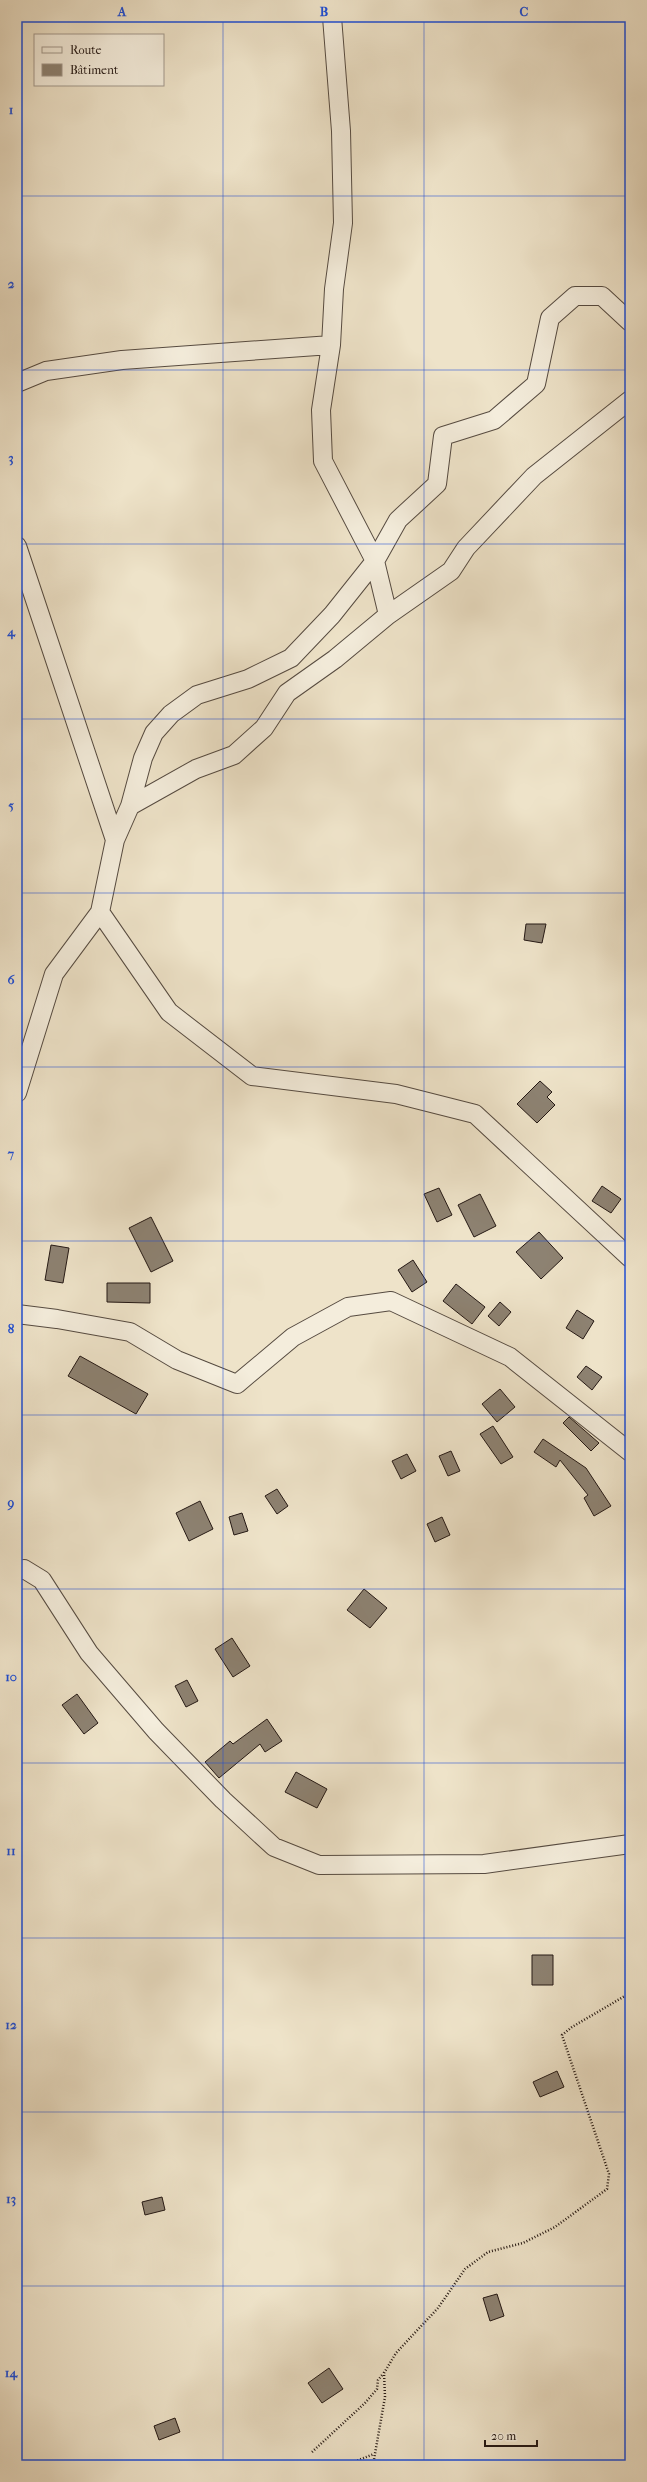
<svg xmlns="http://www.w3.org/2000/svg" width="647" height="2482" viewBox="0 0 647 2482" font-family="'IM FELL French Canon',serif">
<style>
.building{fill:#8d8272;stroke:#241814}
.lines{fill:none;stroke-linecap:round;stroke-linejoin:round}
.street-casing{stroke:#564b41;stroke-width:20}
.path{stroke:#241814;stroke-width:2.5;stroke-dasharray:1 2;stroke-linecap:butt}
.street{stroke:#f4eddc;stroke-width:18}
.grid{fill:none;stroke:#1d4ed8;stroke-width:1;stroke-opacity:0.55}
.neatline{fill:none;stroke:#1d4ed8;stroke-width:1.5}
.grid-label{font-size:13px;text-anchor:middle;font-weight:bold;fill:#1d4ed8}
</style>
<rect width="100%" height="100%" fill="#eee3c9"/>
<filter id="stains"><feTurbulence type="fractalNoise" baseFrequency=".005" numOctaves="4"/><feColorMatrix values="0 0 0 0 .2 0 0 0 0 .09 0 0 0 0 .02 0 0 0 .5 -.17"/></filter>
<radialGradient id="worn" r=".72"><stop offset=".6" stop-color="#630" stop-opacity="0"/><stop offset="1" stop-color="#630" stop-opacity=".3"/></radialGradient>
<path class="building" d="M526 924H546L542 943 524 940Z
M540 1081 552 1092 547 1097 555 1105 537 1123 517 1104Z
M602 1186 621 1199 611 1213 592 1201Z
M439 1188 452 1215 437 1222 424 1194Z
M480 1194 496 1226 474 1237 458 1205Z
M151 1217 173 1261 151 1272 129 1228Z
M539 1232 563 1258 541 1279 516 1252Z
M51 1245 69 1248 63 1283 45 1280Z
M413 1260 427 1282 412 1292 398 1270Z
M107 1283H150V1303L107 1302Z
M456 1284 485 1307 472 1324 443 1301Z
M500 1302 511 1312 499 1326 488 1316Z
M577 1310 594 1321 583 1339 566 1328Z
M80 1356 148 1394 136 1414 68 1376Z
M586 1366 602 1377 592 1390 577 1377Z
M500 1389 515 1407 497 1422 482 1404Z
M569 1417 599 1443 591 1451 563 1423Z
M493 1426 513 1457 501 1464 480 1434Z
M543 1439 586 1468 611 1506 594 1516 584 1498 588 1495 560 1460 556 1467 534 1452Z
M451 1451 460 1471 448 1476 439 1456Z
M407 1454 416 1471 401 1479 392 1461Z
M277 1489 288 1506 277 1514 265 1496Z
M200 1501 213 1529 189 1541 176 1513Z
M242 1513 248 1531 234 1535 229 1517Z
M442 1517 450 1535 435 1542 427 1524Z
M364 1589 387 1608 370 1628 347 1610Z
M232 1638 250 1666 233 1677 215 1649Z
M187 1680 198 1701 186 1707 175 1686Z
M77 1694 98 1723 84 1734 62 1705Z
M267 1719 282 1741 265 1752 260 1744 219 1778 205 1762 230 1741 233 1744Z
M296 1772 327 1789 317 1808 285 1792Z
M532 1955H553V1985H532Z
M557 2071 564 2087 540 2097 533 2082Z
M162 2197 165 2210 145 2215 142 2202Z
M497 2294 504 2316 490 2321 483 2298Z
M329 2368 343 2389 322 2403 308 2383Z
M175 2418 180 2432 159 2440 154 2426Z"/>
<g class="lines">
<defs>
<path id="street" d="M332 17 341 131 343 223 334 289 331 345 321 410 323 461 375 561 388 615
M630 322 602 296H575L550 318 536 384 494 420 443 436 437 484 398 520 375 561 332 615 291 658 248 679 197 695 171 714 154 733 143 758 130 806 115 840 100 912 169 1012 252 1076 396 1094 475 1114 630 1258
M17 383 46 371 122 360 331 345
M17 546 115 840
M130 806 196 769 234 755 264 728 287 693 335 659 388 615 451 571 466 548 534 476 630 400
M17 1093 54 974 100 912
M17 1314 57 1319 130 1332 177 1360 237 1384 293 1337 348 1307 391 1301 510 1357 630 1452
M17 1571 24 1569 42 1580 89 1653 156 1731 223 1800 274 1847 319 1865 484 1864 630 1844"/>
</defs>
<use href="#street" class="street-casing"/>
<path class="path" d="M312 2452 365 2403 377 2389 378 2380 383 2374
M354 2465 356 2461 374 2454
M373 2465 385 2397 384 2373 396 2353 438 2308 465 2269 488 2252 523 2243 555 2227 607 2189 609 2174 562 2035 572 2027 630 1993"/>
<use href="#street" class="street"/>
</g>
<path class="grid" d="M223 17V2465M424 17V2465M17 196H630M17 370H630M17 544H630M17 719H630M17 893H630M17 1067H630M17 1241H630M17 1415H630M17 1589H630M17 1763H630M17 1938H630M17 2112H630M17 2286H630"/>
<rect width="647" height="2482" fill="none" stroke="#eee3c9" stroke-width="44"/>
<rect x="34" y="34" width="130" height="52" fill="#f4eddc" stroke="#a1988c"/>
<rect x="42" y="47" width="20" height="6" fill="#f4eddc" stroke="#a1988c"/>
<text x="70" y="54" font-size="12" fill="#241814">Route</text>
<rect x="42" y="64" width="20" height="12" fill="#8d8272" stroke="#a1988c"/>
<text x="70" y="74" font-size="12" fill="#241814">Bâtiment</text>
<path d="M485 2440v6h52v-6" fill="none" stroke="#241814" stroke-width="2"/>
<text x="491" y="2440" font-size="12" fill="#241814" stroke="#f4eddc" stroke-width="3" paint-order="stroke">20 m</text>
<rect x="22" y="22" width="603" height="2438" class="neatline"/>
<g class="grid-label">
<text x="122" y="16">A</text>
<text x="324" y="16">B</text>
<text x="524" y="16">C</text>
<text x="11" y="114">1</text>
<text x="11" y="288">2</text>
<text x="11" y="462">3</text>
<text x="11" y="636">4</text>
<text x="11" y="810">5</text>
<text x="11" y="984">6</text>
<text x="11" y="1158">7</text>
<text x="11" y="1333">8</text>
<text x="11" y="1507">9</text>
<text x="11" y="1681">10</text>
<text x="11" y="1855">11</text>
<text x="11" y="2029">12</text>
<text x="11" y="2203">13</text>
<text x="11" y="2377">14</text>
</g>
<rect width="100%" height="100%" filter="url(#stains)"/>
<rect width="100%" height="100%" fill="url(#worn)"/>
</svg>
